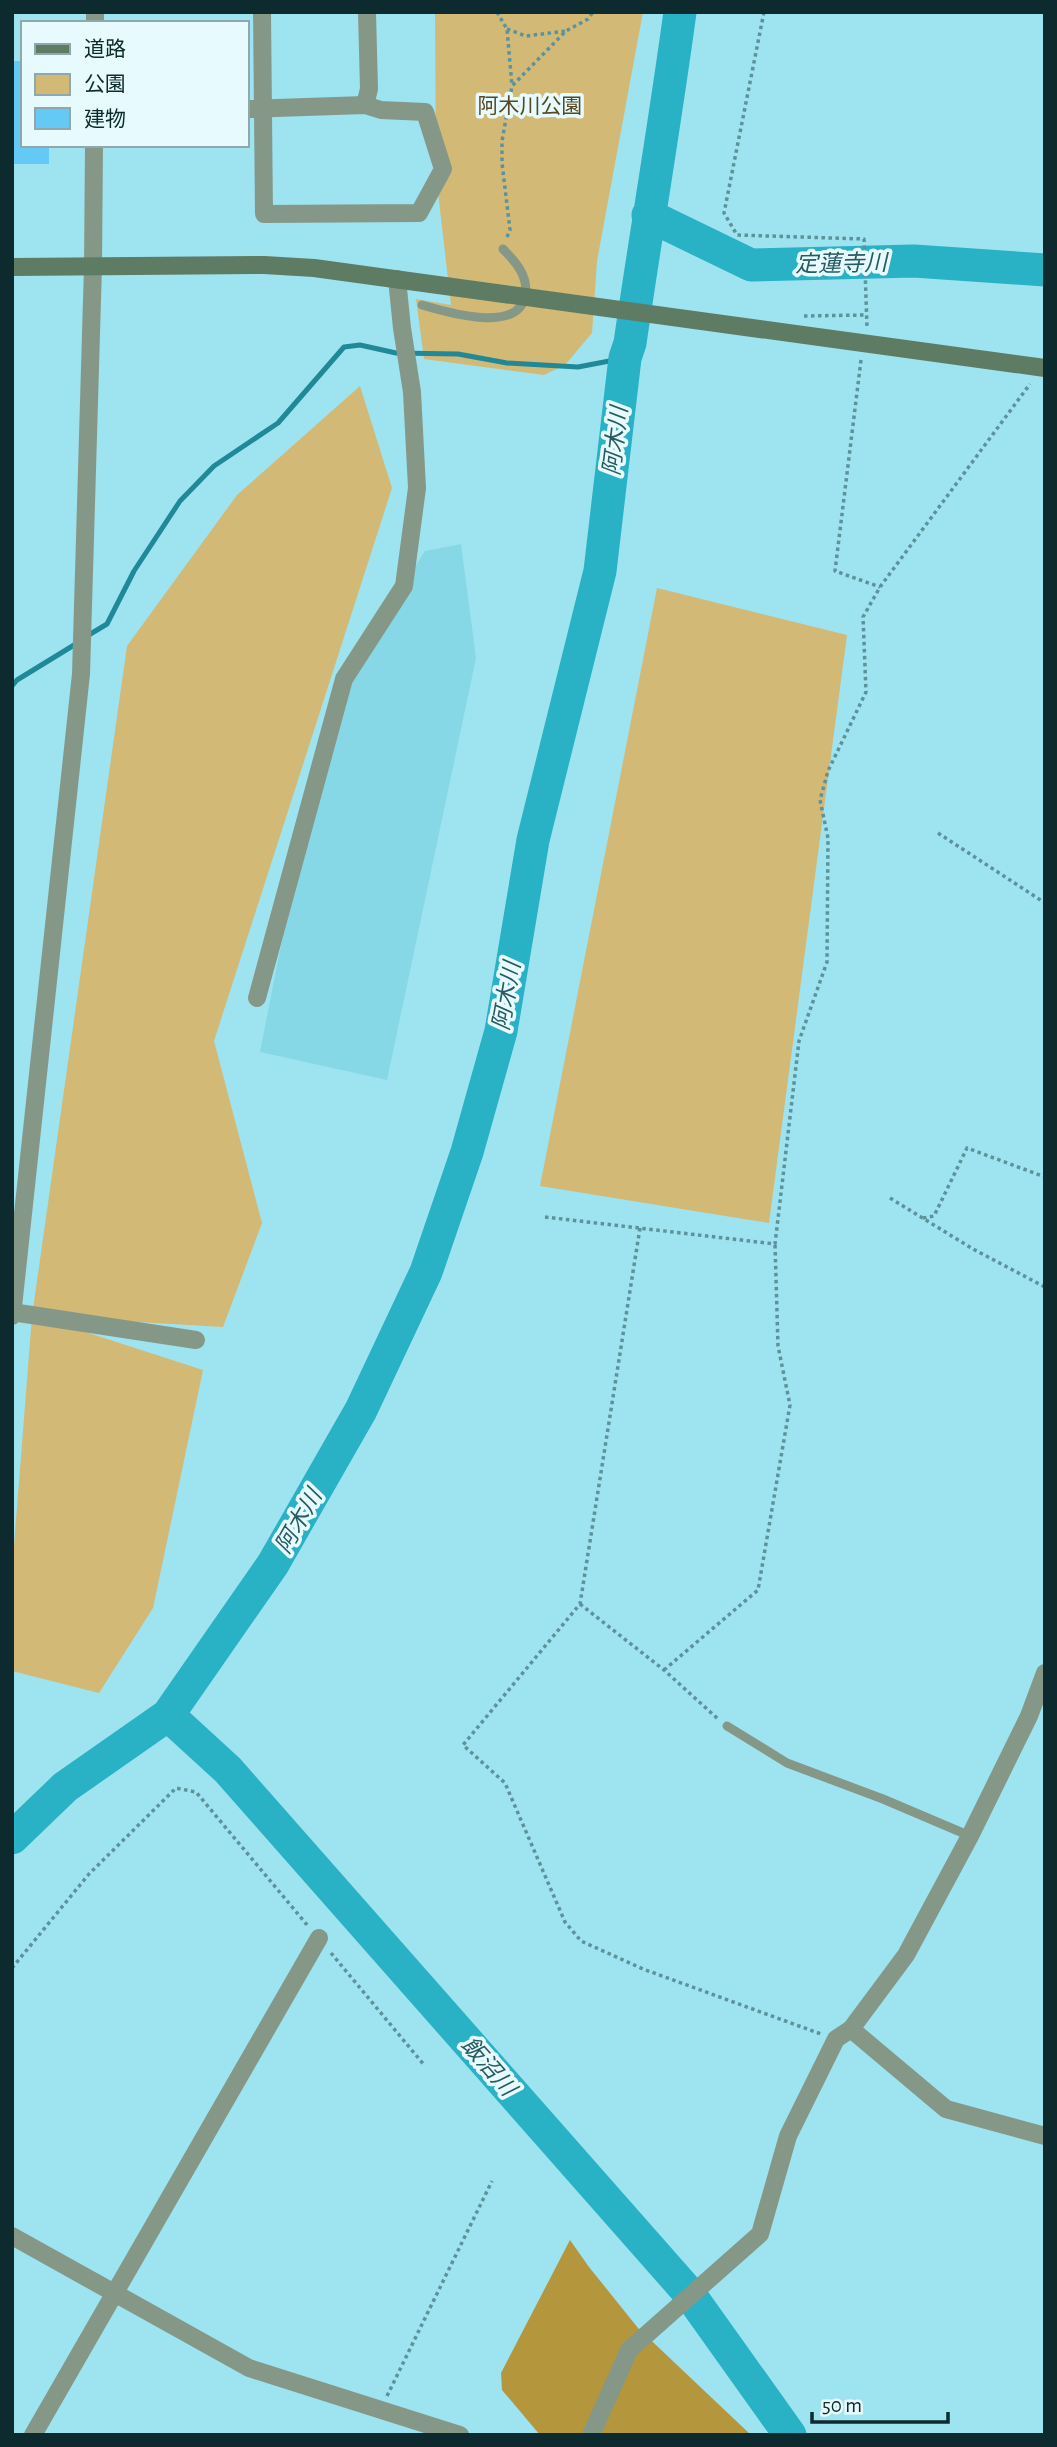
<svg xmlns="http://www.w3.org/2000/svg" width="1057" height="2447" viewBox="0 0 1057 2447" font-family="'Alegreya Sans','Noto Sans JP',sans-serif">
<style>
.built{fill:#87d8e6}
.green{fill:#d2b976}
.forest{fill:#b4963d}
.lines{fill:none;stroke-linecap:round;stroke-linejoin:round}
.stream{stroke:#218898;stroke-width:5}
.river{stroke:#29b1c5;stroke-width:33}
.building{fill:#65c9f6}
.path{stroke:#5e929b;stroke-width:3.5;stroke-dasharray:3.5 3.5;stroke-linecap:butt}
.lane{stroke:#859888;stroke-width:9}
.street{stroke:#859888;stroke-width:18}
.secondary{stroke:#5e7b63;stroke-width:18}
.labels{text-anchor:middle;stroke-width:7;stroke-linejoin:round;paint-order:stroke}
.park-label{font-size:21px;fill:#554822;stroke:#e7fbfe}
.water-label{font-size:23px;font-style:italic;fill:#265b63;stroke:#e7fbfe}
</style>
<rect width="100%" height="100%" fill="#9ee3f0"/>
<path class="built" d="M461 544 476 658 387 1080 260 1052 307 813 344 679 425 551Z"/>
<path class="green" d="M435 12H643L597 261 592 333 565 365 544 375 424 359 416 299 451 305 436 175Z
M360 386 392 488 214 1041 262 1223 223 1327 36 1316 203 1370 153 1608 99 1693 12 1671V1571L32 1316 127 646 237 495Z
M657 588 847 635 769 1223 540 1186Z"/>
<path class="forest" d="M570 2240 589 2267 638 2328 751 2435H540L502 2390 501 2373Z"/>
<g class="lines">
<path class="stream" d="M87 636 107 624 134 571 180 501 214 466 278 423 344 347 360 345 396 353 458 354 507 363 578 367 625 358
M12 686 17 680 79 642"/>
<path class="river" d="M648 215 751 265 914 261 1045 270
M168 1715 228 1770 688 2292 790 2435
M12 1838 65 1787 168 1715 273 1564 361 1410 426 1272 467 1152 501 1031 533 840 600 571 625 358 630 343C646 233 665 123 680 12"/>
</g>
<path class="building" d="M12 61H23V145H49V164H12Z"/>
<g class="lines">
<path class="path" d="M497 12 507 29 512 86
M764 12 724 213 737 235 864 239 867 327
M507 29 526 36 566 31
M507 237 510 230 502 163V141L512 86 566 31 588 19 593 12
M804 316 865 315
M861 360 835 571 880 587
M938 833 1045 903
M890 1198 973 1249 1045 1287
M545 1217 775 1244 799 1041 827 962 828 838 820 800 828 771 866 692 863 617 880 587 1030 384
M923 1218 934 1216 967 1148 1045 1177
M640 1228 580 1604 463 1745 505 1783 565 1922 581 1941 643 1969 821 2034
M580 1604 664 1670 718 1719
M664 1670 758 1590 790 1405 778 1346 775 1244
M331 1953 425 2066
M12 1968 89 1874 176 1788 196 1792 308 1926
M387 2396 492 2181"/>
<path class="lane" d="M422 305C446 312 518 334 525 296 529 277 516 262 503 249
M727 1726 787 1763 883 1799 970 1836"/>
<path class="street" d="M262 12 264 214 419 213 443 169 425 112 381 110 365 105
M95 23V12
M247 109 365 105 369 89 367 12
M257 998 344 679 404 586 417 488 412 392 402 328 397 279
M12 1312 196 1340
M12 1316 81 674 93 266 94 145
M851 2029 946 2109 1045 2136
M12 2236 249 2368 460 2435
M33 2435 319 1938
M591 2435 629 2350 760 2234 788 2136 836 2039 851 2029 906 1955 970 1836 1029 1716 1045 1673"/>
<path class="secondary" d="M12 267 264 265 314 268 1045 368"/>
</g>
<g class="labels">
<g class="park-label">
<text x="530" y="113">阿木川公園</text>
</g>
<g class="water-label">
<text transform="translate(841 263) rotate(-1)" y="8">定蓮寺川</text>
<text transform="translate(615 441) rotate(-83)" y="8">阿木川</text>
<text transform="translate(506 996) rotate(-80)" y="8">阿木川</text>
<text transform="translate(298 1521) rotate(-60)" y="8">阿木川</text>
<text transform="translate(489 2066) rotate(49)" y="8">飯沼川</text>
</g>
</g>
<rect width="1057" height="2447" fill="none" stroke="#0d2a2f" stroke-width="28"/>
<rect x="21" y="21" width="228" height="126" fill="#e7fbfe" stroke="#90a7ab" stroke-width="2"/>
<rect x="35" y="44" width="35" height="10" fill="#5e7b63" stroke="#90a7ab" stroke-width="2"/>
<text x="84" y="56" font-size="21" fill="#0d2a2f">道路</text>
<rect x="35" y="74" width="35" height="21" fill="#d2b976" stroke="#90a7ab" stroke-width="2"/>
<text x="84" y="91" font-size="21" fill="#0d2a2f">公園</text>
<rect x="35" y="108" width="35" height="21" fill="#65c9f6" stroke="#90a7ab" stroke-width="2"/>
<text x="84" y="126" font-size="21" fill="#0d2a2f">建物</text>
<path d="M812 2412v10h136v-10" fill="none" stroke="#0d2a2f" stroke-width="3.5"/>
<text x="822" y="2412" font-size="21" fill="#0d2a2f" stroke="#e7fbfe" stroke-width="5" paint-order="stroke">50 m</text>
</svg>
